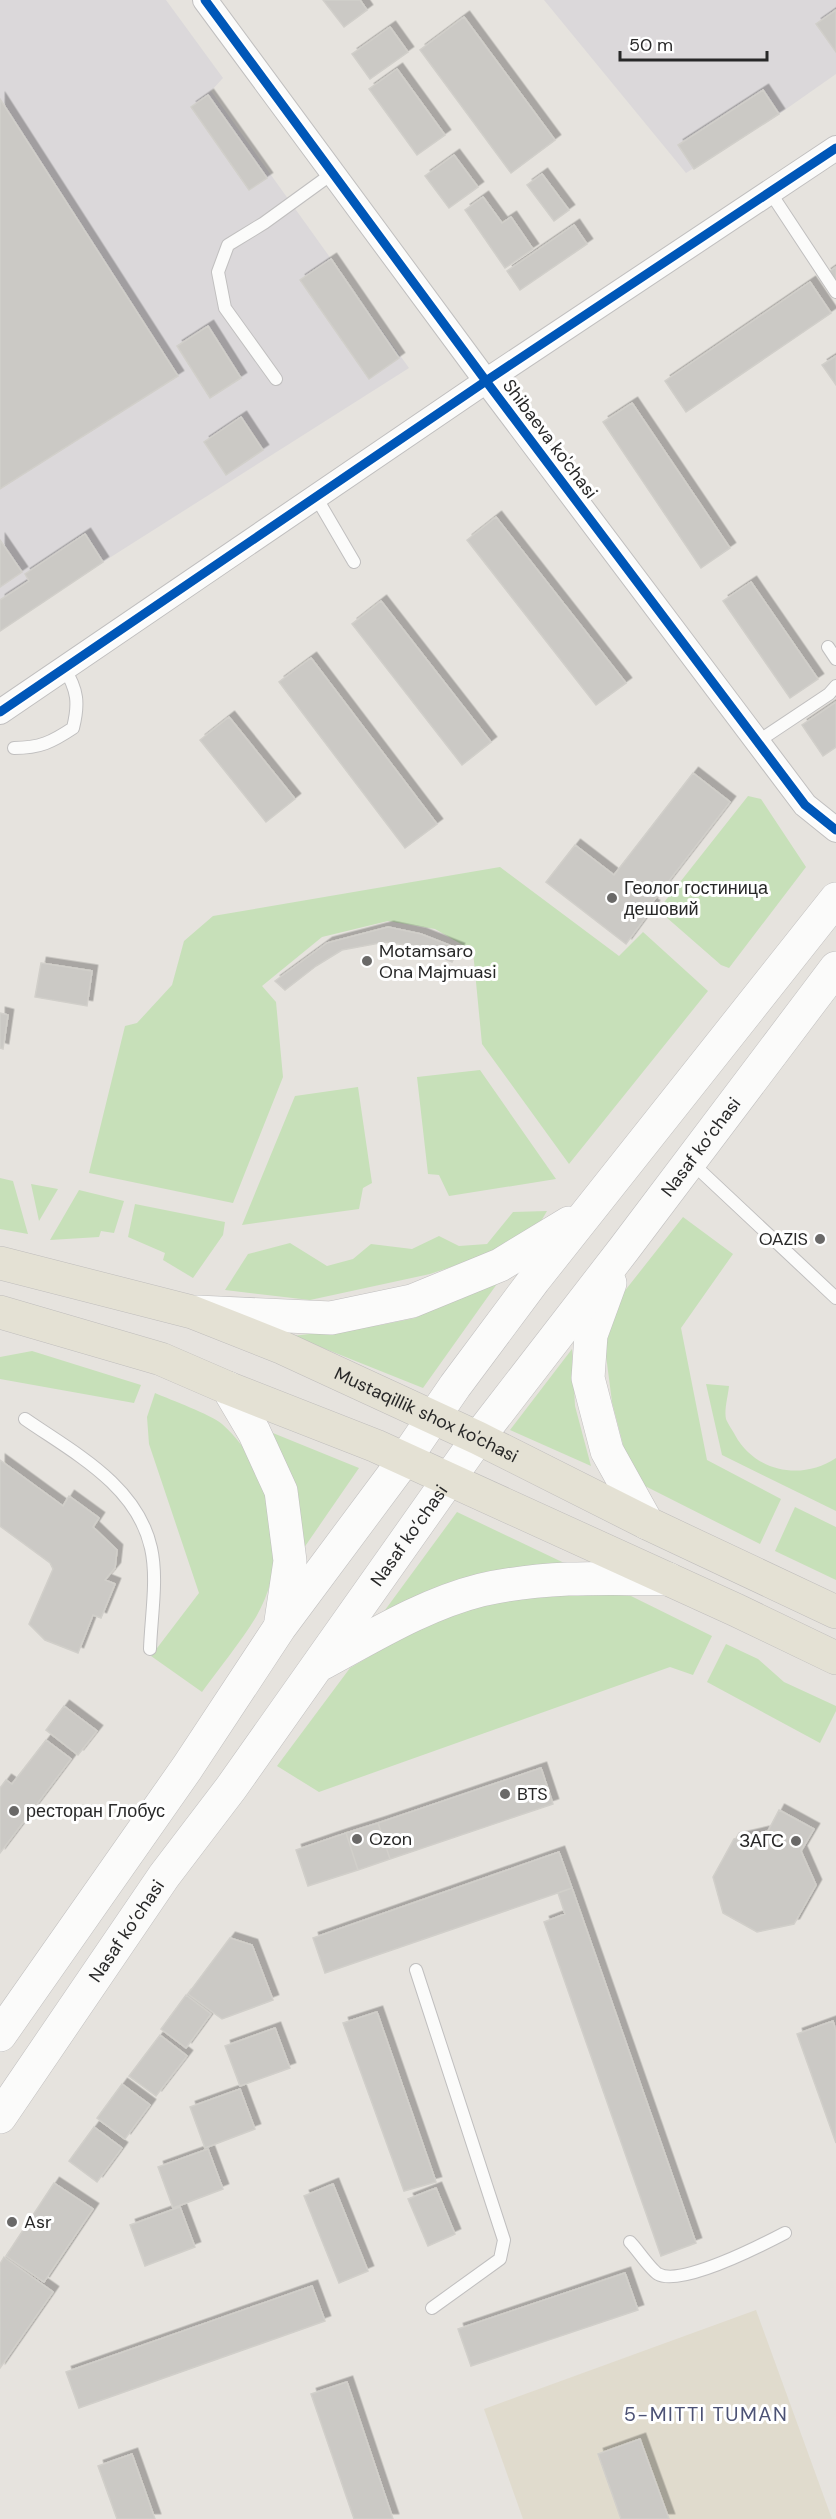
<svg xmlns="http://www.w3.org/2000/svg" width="836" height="2519" viewBox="0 0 836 2519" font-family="'DM Sans',sans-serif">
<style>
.industrial{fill:#dbd8da}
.education{fill:#e0dbcd}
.green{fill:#c7e0b9}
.building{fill:#cbc9c5;stroke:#d1cfca;stroke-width:1.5;filter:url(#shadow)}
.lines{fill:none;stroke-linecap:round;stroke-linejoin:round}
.service-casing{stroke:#c0bfbf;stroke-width:14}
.minor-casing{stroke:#c0bfbf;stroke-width:26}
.secondary-casing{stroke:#c0bfbf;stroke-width:34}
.primary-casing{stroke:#bfbdbc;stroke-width:34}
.service{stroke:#fbfbfa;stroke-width:12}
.minor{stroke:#fbfbfa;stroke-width:24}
.secondary{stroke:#fbfbfa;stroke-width:33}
.primary{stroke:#e4e1d4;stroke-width:33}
.cycleway-casing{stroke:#fff;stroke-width:13}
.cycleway{stroke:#0057b8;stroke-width:9}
.poi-dot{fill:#6a6968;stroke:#fff;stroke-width:2}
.labels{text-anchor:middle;stroke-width:6;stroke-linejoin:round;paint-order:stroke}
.street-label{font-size:18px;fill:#282828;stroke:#fff}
.poi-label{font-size:18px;fill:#282828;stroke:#fff;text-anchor:start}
.neighbourhood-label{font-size:20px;letter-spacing:1.5px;fill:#4c5275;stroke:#fff}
</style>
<defs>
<filter id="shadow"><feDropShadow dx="5.5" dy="-5.5" stdDeviation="0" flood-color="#0004"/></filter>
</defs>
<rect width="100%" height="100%" fill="#e6e3de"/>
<path class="industrial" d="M0 0H166L223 78 211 91 409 368 103 562 0 631Z
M544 0H836V74L779 114 686 173Z"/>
<path class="education" d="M756 2310 832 2519H523L484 2409Z"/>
<path class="green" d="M748 796 761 799 806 867 729 968 721 965 658 910Z
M500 867 619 956 643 932 708 991 569 1164 482 1044 473 951 435 929 388 921 322 937 262 986 276 1002 283 1077 233 1203 89 1173 125 1026 137 1023 172 985 184 941 213 916Z
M480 1070 556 1179 449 1196 439 1175 428 1174 417 1077Z
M358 1087 372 1183 363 1188 359 1209 242 1225 295 1096Z
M0 1178 13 1181 28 1234 0 1229Z
M31 1184 58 1189 39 1221Z
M79 1190 124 1201 114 1233 101 1231 99 1237 50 1240Z
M135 1204 225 1222 223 1235 193 1278 163 1260 165 1253 128 1237Z
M547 1211 534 1233 504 1249 430 1274 310 1300 225 1290 248 1254 290 1243 327 1266 353 1259 371 1244 412 1249 439 1236 459 1246 487 1244 513 1212Z
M683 1217 733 1254 681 1328 707 1460 781 1499 760 1544 645 1486 626 1456 612 1402 604 1340 616 1302Z
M504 1274 423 1388 293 1336 381 1325 415 1318Z
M572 1349 575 1406 591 1466 510 1430Z
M32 1351 141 1385 134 1403 0 1379V1357Z
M706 1384 729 1386C728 1396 724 1410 726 1419 728 1424 733 1431 735 1435 755 1472 802 1481 836 1458V1511L722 1455Z
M155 1393C171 1400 210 1414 222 1424 275 1472 293 1554 256 1617 240 1643 220 1667 202 1692L151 1656 199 1593 149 1444 147 1417Z
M263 1429 359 1468 297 1558Z
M795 1507 836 1527V1580L775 1551Z
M457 1512 579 1570 377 1621Z
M584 1592 631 1596 712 1636 693 1675 670 1667 319 1792 277 1766 350 1668 406 1635 467 1607 525 1594Z
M726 1644 758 1659 784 1682 836 1706V1711L820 1743 707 1682Z"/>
<path class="building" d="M323 0H360L367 10 344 27Z
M836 10V52L816 24Z
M464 17 555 140 511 173 420 50Z
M390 27 408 52 370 79 352 54Z
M397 69 445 135 417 155 369 89Z
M763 90 779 114 694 169 678 145Z
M208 95 267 178 249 190 191 107Z
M0 99 178 376 0 489Z
M454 155 478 187 449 208 425 176Z
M542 174 569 210 554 221 527 185Z
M483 197 502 223 511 217 533 249 505 268 465 210Z
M574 225 587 244 520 290 507 271Z
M331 259 399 358 369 379 300 280Z
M836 267V288L826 274Z
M810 282 831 313 686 412 665 381Z
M208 326 241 378 210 398 177 346Z
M836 356V385L822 365Z
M632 403 730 548 701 568 603 422Z
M241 417 263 450 226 475 204 442Z
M496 517 626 683 596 705 467 540Z
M85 534 103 562 0 631V600L29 581 25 574Z
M0 540 22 572 0 587Z
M751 582 818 679 790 698 723 601Z
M381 601 491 742 462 765 352 624Z
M311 658 437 824 405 848 279 682Z
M836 702V747L823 756 802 725Z
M229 717 295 799 266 822 200 740Z
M693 773 730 802 651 904 654 906 626 944 546 882 575 845 614 875Z
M388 927 421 934 459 949 452 962 418 947 385 942 342 950 316 966 285 990 275 981 327 943Z
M41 963 92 971 87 1006 35 997Z
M0 1013 8 1015 3 1049 0 1048Z
M0 1460 63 1506 69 1496 99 1518 93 1527 117 1550 115 1568 105 1580 115 1584 101 1618 93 1615 78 1653 45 1640 29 1624 53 1569 50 1563 0 1526Z
M64 1706 97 1731 78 1755 46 1730Z
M46 1740 71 1759 0 1853V1788L6 1780 12 1784Z
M541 1768 553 1804 390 1859 378 1823Z
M779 1810 814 1829 801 1851 816 1885 794 1924 757 1932 723 1913 713 1877 734 1839 768 1831Z
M378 1823 390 1859 358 1870 346 1833Z
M346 1833 358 1870 308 1886 296 1850Z
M559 1852 572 1888 325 1973 313 1938Z
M572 1888 696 2243 661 2256 544 1922 565 1914 558 1893Z
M230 1938 252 1945 273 2000 222 2019 188 1994Z
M186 1995 211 2014 186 2048 161 2029Z
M377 2012 436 2182 404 2191 343 2023Z
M833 2021 836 2031V2143L797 2034Z
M275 2028 290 2068 240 2086 225 2046Z
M160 2035 187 2056 156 2096 129 2076Z
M122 2084 150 2105 125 2139 97 2118Z
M240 2089 255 2129 205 2148 190 2107Z
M94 2127 122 2148 97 2182 69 2161Z
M208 2149 223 2189 173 2208 158 2167Z
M54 2183 93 2209 44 2282 6 2256Z
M333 2184 368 2271 339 2283 304 2196Z
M436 2188 455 2234 428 2246 408 2199Z
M180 2207 195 2247 145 2266 130 2225Z
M4 2257 53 2292 0 2368V2264Z
M625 2273 638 2310 471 2366 458 2329Z
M312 2286 325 2321 79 2408 66 2372Z
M347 2382 393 2519H354L311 2394Z
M640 2439 669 2519H621L598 2454Z
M132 2454 155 2519H117L98 2466Z"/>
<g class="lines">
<defs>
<path id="service" d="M770 192 836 292
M276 379 225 308 218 272 228 245 264 223 333 173
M316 497 354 562
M828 647 836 659
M757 742 829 694 836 686
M14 748C40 748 52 742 73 728 79 704 78 690 64 668
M692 1163 836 1298
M25 1419C74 1453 137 1485 151 1548 158 1579 151 1617 150 1649
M416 1970 504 2240 500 2259 432 2308
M630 2242C637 2249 650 2269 658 2274 681 2287 762 2245 785 2233"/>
<path id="minor" d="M205 0 486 381 805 805 836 830
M0 712 486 381 836 148"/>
<g id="secondary">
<path d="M610 1283 591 1335 588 1378 607 1451 647 1523"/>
<path d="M197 1312 331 1318 412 1301 500 1265 569 1223"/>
<path d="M228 1388 254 1432 281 1491 290 1561 281 1621"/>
<path d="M323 1663C373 1636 425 1604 481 1590 542 1576 605 1578 668 1579"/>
<path d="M0 2035 187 1768 280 1627 405 1459 455 1386 534 1280 836 899"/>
<path id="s1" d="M0 2117 164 1876 231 1788 478 1438 624 1249 836 968"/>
</g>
<g id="primary">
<path id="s2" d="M0 1263 192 1312 283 1348 478 1438 647 1523 836 1612"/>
<path d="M0 1312 161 1359 228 1388 376 1446 736 1610 836 1658"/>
</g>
</defs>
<use href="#service" class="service-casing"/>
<use href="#minor" class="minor-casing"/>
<use href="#secondary" class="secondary-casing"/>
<use href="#primary" class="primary-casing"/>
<use href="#service" class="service"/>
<use href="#minor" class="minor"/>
<use href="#secondary" class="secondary"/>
<use href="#primary" class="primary"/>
<defs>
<path id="cycleway" d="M205 0 486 381 805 805 836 830
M0 712 486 381 836 148"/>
</defs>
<use href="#cycleway" class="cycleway-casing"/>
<use href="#cycleway" class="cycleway"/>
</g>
<g class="poi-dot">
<circle cx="612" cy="898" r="6"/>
<circle cx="367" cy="961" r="6"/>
<circle cx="820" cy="1239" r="6"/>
<circle cx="505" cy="1794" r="6"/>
<circle cx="14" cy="1811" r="6"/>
<circle cx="357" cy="1839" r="6"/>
<circle cx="796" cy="1841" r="6"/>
<circle cx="12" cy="2222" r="6"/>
</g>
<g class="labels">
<g class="street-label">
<text transform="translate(550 439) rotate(53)" y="6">Shibaeva ko'chasi</text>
<text dy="6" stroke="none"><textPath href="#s1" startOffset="1197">Nasaf ko‘chasi</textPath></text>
<text dy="6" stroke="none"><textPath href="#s2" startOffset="454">Mustaqillik shox ko'chasi</textPath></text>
<text dy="6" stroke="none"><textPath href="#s1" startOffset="711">Nasaf ko‘chasi</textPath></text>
<text dy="6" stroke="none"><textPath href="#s1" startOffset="225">Nasaf ko‘chasi</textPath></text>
</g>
<g class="poi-label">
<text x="624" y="894">Геолог гостиница<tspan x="624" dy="21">дешовий</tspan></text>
<text x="379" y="957">Motamsaro<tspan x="379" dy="21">Ona Majmuasi</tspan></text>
<text x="808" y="1245" text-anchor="end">OAZIS</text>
<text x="517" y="1800">BTS</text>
<text x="26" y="1817">ресторан Глобус</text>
<text x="369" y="1845">Ozon</text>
<text x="784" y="1847" text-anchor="end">ЗАГС</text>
<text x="24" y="2228">Asr</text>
</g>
<g class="neighbourhood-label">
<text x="706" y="2421">5-MITTI TUMAN</text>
</g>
</g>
<path d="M620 51v9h147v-9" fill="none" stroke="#282828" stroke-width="3"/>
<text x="629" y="51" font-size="18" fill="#282828" stroke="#ffffff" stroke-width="4.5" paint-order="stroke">50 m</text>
</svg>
